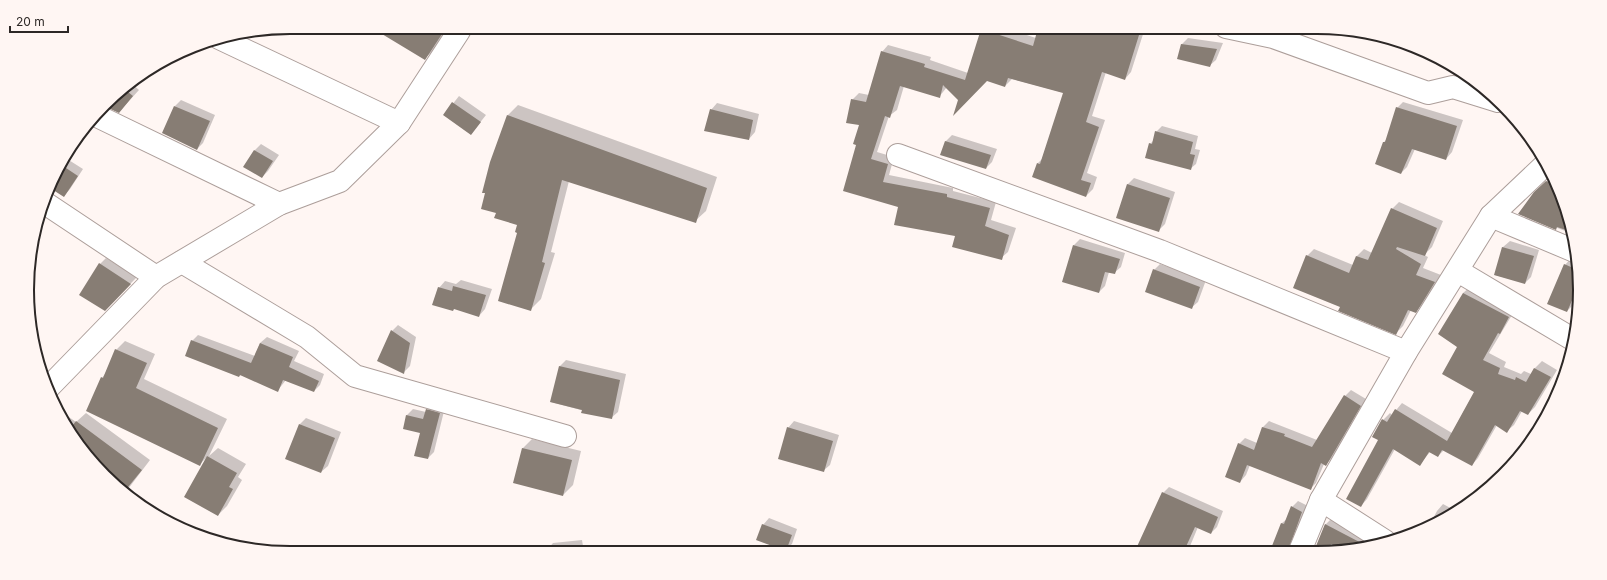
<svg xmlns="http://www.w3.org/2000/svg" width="1607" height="580" viewBox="0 0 1607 580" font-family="Inter,sans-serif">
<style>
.shadow{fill:#0003}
.building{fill:#877d74}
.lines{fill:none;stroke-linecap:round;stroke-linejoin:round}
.minor-casing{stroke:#ac9e9a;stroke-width:24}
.tertiary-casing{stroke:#ac9e9a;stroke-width:24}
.minor{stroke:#fff;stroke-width:22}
.tertiary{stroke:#fff;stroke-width:22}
.rim{fill:none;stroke:#2d2826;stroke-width:2}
</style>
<rect width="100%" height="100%" fill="#fff6f3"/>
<path class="shadow" d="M1005 28 1036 38 1039 28H1145L1131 72 1125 79 1106 72 1092 116 1105 120 1087 173 1097 177 1093 189 1086 196 1038 163 1042 159 1065 93 1012 79 1005 86 987 80 959 99 947 87 939 97 904 86 897 110 889 116 877 152 894 157 889 175 953 188V191L996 202 991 220 1016 228 1008 252 1001 258 899 206 857 145 860 125 852 100 859 93 869 95 882 52 888 45 931 57 930 60 968 73 982 30 984 29Z
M379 31H445L432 52 425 58Z
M1188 38 1223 43 1216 60 1209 66 1178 58 1182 44Z
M131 83 139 90 119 112 105 105 116 92Z
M459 96 486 115 471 134 444 115Z
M181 100 215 115 203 143 197 149 175 106Z
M1403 102 1463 120 1452 152 1446 159 1415 149 1407 167 1401 173 1384 142 1387 139 1397 108Z
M717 103 759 114 755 132 749 139 711 110Z
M518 105 717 177 706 211 695 221 569 181 551 252 555 253 541 299 531 309 518 224 497 212 508 115Z
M1162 126 1198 136 1195 149 1200 150 1196 164 1190 169 1150 144 1154 140 1156 132Z
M952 135 997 149 992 162 986 168 941 154 946 141Z
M261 144 279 155 268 171 262 177 245 166 255 150Z
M64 157 83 169 70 189 64 196 50 187 54 173Z
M1553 176 1566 205 1573 234 1519 213 1535 193Z
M1134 178 1175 192 1165 224 1158 231 1127 185Z
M1399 202 1443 221 1432 247 1424 255 1428 257 1423 268 1441 275 1422 305 1415 312 1411 310 1403 326 1396 333 1341 306 1307 256 1314 249 1353 265 1357 256 1364 249 1372 253 1392 209Z
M1080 239 1125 253 1121 267 1114 273 1109 272 1105 286 1099 292 1074 245Z
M1510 241 1539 250 1531 277 1525 283 1495 275 1503 247Z
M106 258 137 277 105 310 100 264Z
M1571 258 1578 261 1579 291 1573 305 1567 311 1565 265Z
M1160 264 1206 280 1198 302 1191 308 1154 270Z
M461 280 492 289 485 309 479 316 439 288 445 281 456 284Z
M1470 287 1515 310 1489 353 1506 362 1504 367 1521 374 1524 371 1531 374 1535 368 1542 361 1557 370 1535 407 1528 414 1522 411 1514 425 1507 431 1497 425 1478 458 1472 465 1444 450 1438 456 1430 452 1420 464 1395 449 1367 499 1361 506 1379 440 1383 420 1390 413 1392 415 1402 403 1452 433 1475 391 1459 346 1463 293Z
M398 325 416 337 410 366 404 372 378 360 392 331Z
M198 335 255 356 260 343 267 337 299 351 294 361 324 374 320 385 314 391 286 380 278 390 241 375 239 376 192 341Z
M125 341 155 354 144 379 227 419 209 456 218 448 246 464 238 477 242 480 227 506 218 515 207 457 200 464 102 378 105 374 116 350Z
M566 360 626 374 618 412 611 418 551 402 560 366Z
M41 368 46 372 44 375Z
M1351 390 1366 399 1332 458 1326 464H1324L1316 483 1310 489 1250 465 1246 475 1240 482 1239 444 1245 438 1257 443 1263 427 1269 421 1317 440 1345 396Z
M433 403 445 407 434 452 428 458 421 432 404 428 407 415 413 409 426 412Z
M59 410 76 422 86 413 150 460 125 493 104 476 71 436Z
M306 418 341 432 328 466 321 472 300 424Z
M794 421 839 435 830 465 823 471 788 428Z
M532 439 581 451 573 485 563 495 514 482 523 448Z
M1169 487 1223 511 1217 527 1211 533 1198 527 1188 551H1136L1163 493Z
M1298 501 1308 506 1296 551H1271L1282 523 1288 518 1292 507Z
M1443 504 1456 511 1433 526 1428 528 1437 511Z
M769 518 797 529 792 544 785 550 763 525Z
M1332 518 1378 543 1352 551H1315L1325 525Z
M582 540 584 552 521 553 523 551 548 549 553 543Z
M250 542 289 553 245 547Z
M717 550 725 552H714Z"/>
<path class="building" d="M1038 28H1118L1139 35 1125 80 1102 72 1086 122 1099 127 1081 180 1091 183 1086 197 1032 177 1037 163 1040 164 1063 93 1008 78 1005 87 987 81 953 116 958 100 943 85 940 98 900 86 890 118 885 116 871 159 888 164 883 182 947 194V197L990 208 985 226 1009 235 1002 260 952 247 955 236 894 225 898 207 843 191 856 145 853 144 859 125 846 123 851 99 866 102 881 51 925 64 924 67 965 80 981 29 1033 46Z
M377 31H437L442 34 425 60Z
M1181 44 1217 49 1210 67 1177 59Z
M123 88 133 96 119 113 104 106 116 92Z
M452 102 481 122 471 135 443 115Z
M174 106 210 121 197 150 162 133Z
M1396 107 1457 126 1446 160 1412 149 1401 174 1375 164 1383 142H1385Z
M710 109 753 120 749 140 704 131Z
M507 115 707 188 696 223 562 180 542 262 545 263 531 311 498 301 517 233 515 232 517 225 494 218 496 213 481 209 485 193H482L490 162Z
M1155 131 1193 142 1190 154 1195 155 1191 170 1145 158 1149 143 1152 144Z
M945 141 991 155 986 169 940 155Z
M254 150 273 161 262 178 243 167Z
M60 164 78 176 64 197 50 188 54 173Z
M1546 181 1557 185 1566 205 1572 232 1557 227 1556 230 1518 214 1534 192Z
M1127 184 1170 198 1159 232 1116 218Z
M1391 208 1437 228 1425 256 1397 247 1396 249 1421 264 1416 275 1435 282 1416 313 1408 310 1396 335 1338 311 1340 307 1293 288 1306 255 1349 273 1356 256 1368 260Z
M1073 245 1120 259 1115 274 1105 272 1099 293 1062 282Z
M1502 247 1534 256 1525 284 1494 275Z
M99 263 131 284 105 311 79 295Z
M1564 264 1578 270 1579 284 1567 312 1547 304Z
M1153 269 1200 287 1192 309 1145 292Z
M453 286 486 295 479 317 454 309 453 311 432 305 438 287 452 291Z
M1463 293 1509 317 1500 334 1498 333 1483 360 1500 368 1498 374 1515 380 1516 377 1526 382 1534 368 1551 377 1528 415 1520 411 1507 433 1495 425 1472 466 1442 450 1438 457 1429 452 1420 466 1393 449 1361 507 1346 499 1378 440 1372 437 1382 419 1387 422 1395 409 1447 441 1474 392 1442 374 1457 347 1438 334Z
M391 330 410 343 404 374 377 361Z
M191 340 251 363 260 343 293 357 289 367 319 381 314 392 283 380 278 392 240 375 239 377 185 356Z
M115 349 147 363 136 388 218 428 200 466 86 411 101 377 103 378Z
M559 366 620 380 612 419 581 413 582 410 550 402Z
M1344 395 1361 406 1326 466 1321 463 1311 490 1247 465 1240 483 1225 477 1238 443 1254 450 1262 427 1285 434 1284 436 1312 447Z
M426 409 440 413 428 459 414 456 420 433 403 429 406 415 423 419Z
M76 421 142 470 124 492 104 476 71 436 69 430Z
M299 424 335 438 321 473 285 459Z
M787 427 833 441 824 472 778 459Z
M522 448 572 460 563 496 513 483Z
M207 456 237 473 229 487 233 489 218 516 184 497Z
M1162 492 1218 517 1211 534 1195 527 1184 551H1135Z
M1291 506 1302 512 1288 551H1270L1281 523 1284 524Z
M762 524 792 535 786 551 756 540Z
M1325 524 1367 546 1352 551H1344L1331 544 1328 551H1314Z"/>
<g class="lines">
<defs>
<path id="minor" d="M1226 27 1273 37 1428 93 1453 87 1498 101
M219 38 399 123
M95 115 279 204
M898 155 1160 251 1406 352
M45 203 156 277
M1491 216 1577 252
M182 262 307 337 355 376 565 436
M1458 271 1574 340
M1321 500 1385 541"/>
<path id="tertiary" d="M49 387 156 277 279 204 340 181 399 123 459 31
M1300 551 1321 500 1406 352 1491 216 1547 163"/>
</defs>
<use href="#minor" class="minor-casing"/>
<use href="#tertiary" class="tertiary-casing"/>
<use href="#minor" class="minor"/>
<use href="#tertiary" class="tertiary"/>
</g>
<path d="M0 0H1607V580H0ZM290 34H1317A256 256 0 0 1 1573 290V290A256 256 0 0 1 1317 546H290A256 256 0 0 1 34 290V290A256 256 0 0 1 290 34Z" fill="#fff6f3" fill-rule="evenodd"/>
<path class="rim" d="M290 34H1317A256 256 0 0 1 1573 290V290A256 256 0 0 1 1317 546H290A256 256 0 0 1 34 290V290A256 256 0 0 1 290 34Z"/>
<path d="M10 26v6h58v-6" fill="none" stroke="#2d2826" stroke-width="2"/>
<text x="16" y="26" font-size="12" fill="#2d2826" stroke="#fff6f3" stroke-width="3" paint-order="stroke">20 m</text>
</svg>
